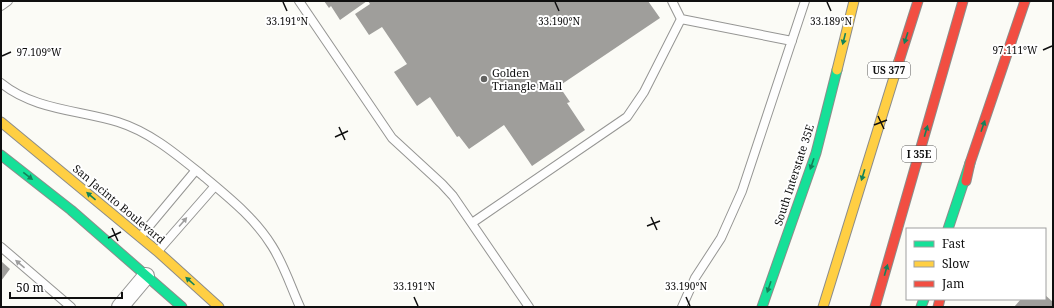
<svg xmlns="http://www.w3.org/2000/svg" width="1054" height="308" viewBox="0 0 1054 308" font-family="'Noto Serif',serif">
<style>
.building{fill:#9f9e9b}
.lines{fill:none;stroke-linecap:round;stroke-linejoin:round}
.lane-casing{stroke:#959593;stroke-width:10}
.street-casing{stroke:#959593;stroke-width:18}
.fast-casing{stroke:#8c8c8a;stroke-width:11}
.slow-casing{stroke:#8c8c8a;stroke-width:11}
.jam-casing{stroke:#8c8c8a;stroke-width:11}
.lane{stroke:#fefefe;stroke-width:8}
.street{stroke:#fefefe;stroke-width:16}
.fast{stroke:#16e098;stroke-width:9}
.slow{stroke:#ffcf43;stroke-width:9}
.jam{stroke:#f24e42;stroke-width:9}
.oneway{fill:#13825a}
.oneway2{fill:#9e9e9e}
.ticks{fill:none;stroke:#0f0f0f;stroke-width:1.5}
.poi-dot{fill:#626260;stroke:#fff;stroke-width:1.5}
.labels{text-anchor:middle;stroke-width:4;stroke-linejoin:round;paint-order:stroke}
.shield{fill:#fff;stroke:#575757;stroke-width:1}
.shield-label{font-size:10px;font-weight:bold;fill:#0f0f0f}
.poi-label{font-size:11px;fill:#0f0f0f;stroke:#fff;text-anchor:start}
.street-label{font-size:11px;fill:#0f0f0f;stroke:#fff}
.ticks-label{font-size:10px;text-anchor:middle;fill:#0f0f0f;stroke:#fff;stroke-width:4;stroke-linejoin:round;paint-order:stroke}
</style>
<rect width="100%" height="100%" fill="#fbfbf6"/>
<path class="building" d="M324 1H367L340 20 331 6 329 8Z
M368 1H648L660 18 559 86 570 102 567 103 585 130 532 166 504 125 469 149 459 136 457 137 430 97 417 106 394 72 407 64 382 27 369 35 355 14 370 4Z
M1 261 10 269 1 281Z
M1045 295 1053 302V307H1014L1021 299H1045Z"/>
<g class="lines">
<defs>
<path id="lane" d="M299 1 392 138 442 184 453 196 529 307
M672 1 681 19 792 41
M1 6 8 1
M1 83C34 110 79 110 118 122 150 132 176 154 202 175 228 197 254 217 272 246 284 265 291 287 300 307
M472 223 627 117 644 92 681 19
M140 237 196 170
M1 247 71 307
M158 251 215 186
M682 307 695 278 721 238 742 191 805 1"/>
<path id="street" d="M120 307 146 276"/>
<path id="fast" d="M1 155 71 210 182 307
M948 229 970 163
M762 307 816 153 837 70
M921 307 924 299"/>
<path id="slow" d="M837 70 854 1
M1 122 157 251 219 307
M823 307 899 61"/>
<path id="jam" d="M899 61 918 1
M966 181 970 163 1025 1
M875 307 963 1
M938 307 940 299"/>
</defs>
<use href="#lane" class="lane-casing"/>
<use href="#street" class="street-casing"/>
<use href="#fast" class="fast-casing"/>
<use href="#slow" class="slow-casing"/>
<use href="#jam" class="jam-casing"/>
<use href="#lane" class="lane"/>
<use href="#street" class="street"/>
<use href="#fast" class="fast"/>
<use href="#slow" class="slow"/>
<use href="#jam" class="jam"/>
</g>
<defs><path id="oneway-solid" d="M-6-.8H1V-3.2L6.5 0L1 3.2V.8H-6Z"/></defs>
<g class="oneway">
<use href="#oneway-solid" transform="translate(906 38) rotate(108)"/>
<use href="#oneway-solid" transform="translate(844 39) rotate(104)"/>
<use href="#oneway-solid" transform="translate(983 126) rotate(-71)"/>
<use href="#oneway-solid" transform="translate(926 131) rotate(-74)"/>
<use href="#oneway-solid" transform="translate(812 164) rotate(109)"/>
<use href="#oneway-solid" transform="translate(863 175) rotate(107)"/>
<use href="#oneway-solid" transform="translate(28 176) rotate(38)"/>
<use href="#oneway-solid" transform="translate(91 196) rotate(-140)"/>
<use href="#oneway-solid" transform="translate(886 270) rotate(-74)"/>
<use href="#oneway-solid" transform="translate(190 281) rotate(-138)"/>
<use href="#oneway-solid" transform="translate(769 287) rotate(109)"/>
</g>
<g class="oneway2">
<use href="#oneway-solid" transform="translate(183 222) rotate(-49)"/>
<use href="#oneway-solid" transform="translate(20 264) rotate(-140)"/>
</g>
<path class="ticks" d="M283 2 287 11M555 2 559 11M827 2 831 11M1043 50 1052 46M2 56 11 52M878 116 884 129M874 125 887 120M339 127 345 140M335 137 348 131M651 217 657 230M647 226 660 221M112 228 118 241M108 238 121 232M414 297 418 306M686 297 690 306"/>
<circle class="poi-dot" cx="484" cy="79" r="4"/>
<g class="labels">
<g class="shield">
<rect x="868" y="62" width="42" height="16" rx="3"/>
<rect x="902" y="146" width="34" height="16" rx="3"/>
</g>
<g class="shield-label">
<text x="889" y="74">US 377</text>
<text x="919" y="158">I 35E</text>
</g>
<g class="poi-label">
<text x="492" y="77">Golden<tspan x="492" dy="13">Triangle Mall</tspan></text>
</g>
<g class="street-label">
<text transform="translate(794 175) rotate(-72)" y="4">South Interstate 35E</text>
<text transform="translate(119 204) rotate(40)" y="4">San Jacinto Boulevard</text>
</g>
</g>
<g class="ticks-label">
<text x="831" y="25">33.189°N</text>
<text x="287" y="25">33.191°N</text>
<text x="559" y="25">33.190°N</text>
<text x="1015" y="54">97.111°W</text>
<text x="39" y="56">97.109°W</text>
<text x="414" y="290">33.191°N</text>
<text x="686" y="290">33.190°N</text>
</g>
<rect width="1054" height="308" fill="none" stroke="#0f0f0f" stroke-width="4"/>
<rect x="906" y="228" width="140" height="72" fill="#ffffff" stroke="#9f9f9f"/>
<rect x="914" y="241" width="20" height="6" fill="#16e098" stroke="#9f9f9f"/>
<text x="942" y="248" font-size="12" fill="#0f0f0f">Fast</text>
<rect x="914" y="261" width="20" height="6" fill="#ffcf43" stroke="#9f9f9f"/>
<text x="942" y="268" font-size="12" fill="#0f0f0f">Slow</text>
<rect x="914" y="281" width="20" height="6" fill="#f24e42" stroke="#9f9f9f"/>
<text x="942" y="288" font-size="12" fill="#0f0f0f">Jam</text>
<path d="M10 292v6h112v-6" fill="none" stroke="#0f0f0f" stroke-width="2"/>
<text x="16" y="292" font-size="12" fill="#0f0f0f" stroke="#ffffff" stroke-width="3" paint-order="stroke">50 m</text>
</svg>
